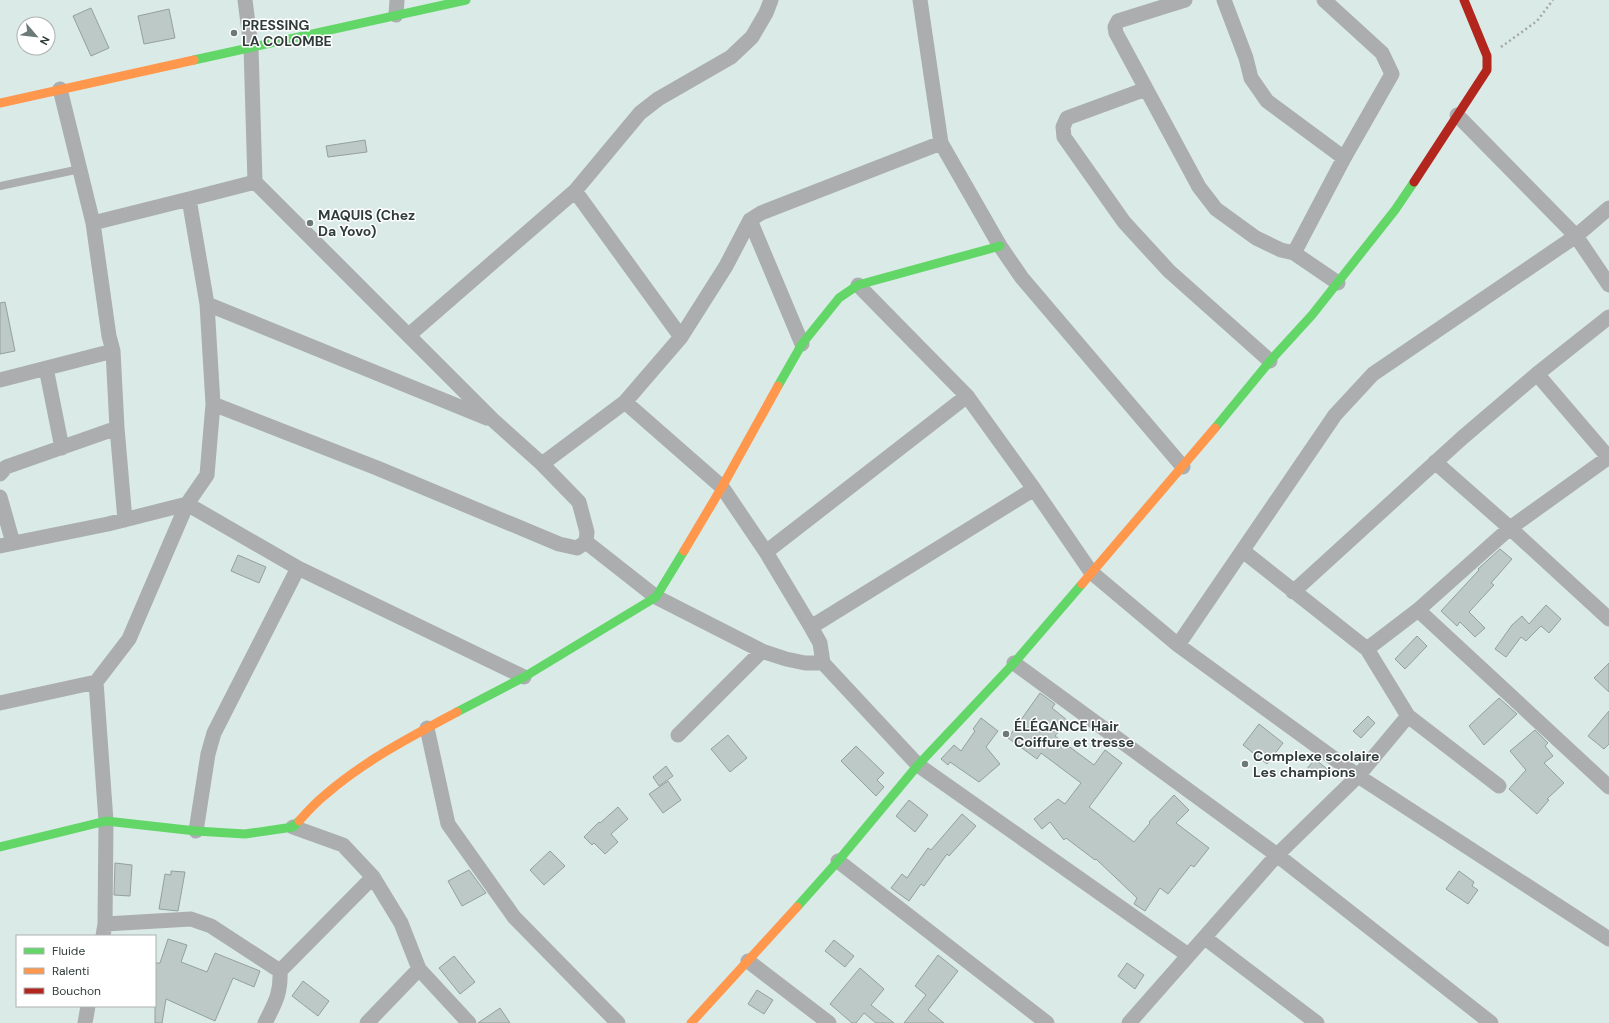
<svg xmlns="http://www.w3.org/2000/svg" width="1609" height="1023" viewBox="0 0 1609 1023" font-family="'DM Sans',sans-serif">
<style>
.building{fill:#bcc9c7;stroke:#94a09e}
.lines{fill:none;stroke-linecap:round;stroke-linejoin:round}
.path{stroke:#a4a7a8;stroke-width:2.5;stroke-dasharray:2 3;stroke-linecap:butt}
.lane{stroke:#abadaf;stroke-width:8}
.street{stroke:#abadaf;stroke-width:15}
.fast{stroke:#63d668;stroke-width:9}
.slow{stroke:#ff974d;stroke-width:9}
.jam{stroke:#b3261e;stroke-width:9}
.poi-dot{fill:#6b7977;stroke:#fff;stroke-width:1.5}
.labels{text-anchor:middle;stroke-width:3;stroke-linejoin:round;paint-order:stroke}
.poi-label{font-size:14px;font-weight:bold;fill:#303c3a;stroke:#fff;text-anchor:start}
</style>
<rect width="100%" height="100%" fill="#d9eae7"/>
<path class="building" d="M91 8 109 48 91 56 73 16Z
M169 9 175 38 144 44 138 16Z
M365 140 367 152 328 157 326 146Z
M5 302 15 351 0 354V303Z
M1500 549 1512 559 1491 583 1494 585 1469 612 1485 628 1475 637 1460 622 1457 626 1441 611 1479 570 1478 569Z
M238 555 266 567 259 583 231 571Z
M1546 605 1561 619 1549 633 1541 626 1526 641 1521 637 1506 657 1495 649 1512 625 1522 616 1529 624Z
M1417 636 1427 646 1405 669 1395 659Z
M1609 663V692L1594 678Z
M1040 693 1055 704 1052 708 1067 720 1055 736 1094 765 1105 750 1122 763 1089 807 1134 842 1150 823 1149 822 1174 795 1189 810 1176 823 1209 848 1194 867 1191 865 1168 894 1160 888 1145 911 1134 904 1137 898 1096 859 1095 860 1066 838 1064 840 1050 822 1042 829 1034 819 1058 799 1065 804 1081 783 1041 753 1037 759 1008 738Z
M1499 698 1517 714 1484 745 1469 726Z
M1609 711V744L1604 749 1588 736Z
M1368 716 1375 723 1361 738 1353 731Z
M981 718 998 731 986 747 1000 764 979 782 950 762 948 765 941 759 954 745 961 751 975 731 973 729Z
M1259 724 1283 743 1267 764 1243 745Z
M1535 730 1548 743 1545 746 1553 756 1544 763 1564 783 1547 799 1549 800 1537 814 1509 789 1526 770 1510 751Z
M728 735 747 758 730 772 711 749Z
M856 746 884 773 877 780 884 787 876 796 841 761Z
M1315 759 1327 769 1319 780 1306 770Z
M666 766 673 776 659 786 653 777Z
M668 781 681 800 663 813 649 794Z
M909 800 928 815 915 832 896 816Z
M618 807 628 819 611 834 618 842 605 854 594 843 592 845 584 837 599 822 600 823Z
M962 814 976 826 949 856 947 854 924 886 921 884 909 901 891 888 902 874 907 878 928 848 931 850Z
M550 851 565 866 544 885 530 870Z
M115 863 132 865 130 896 114 895Z
M469 870 486 893 462 906 448 881Z
M171 871 185 872 178 911 159 909 165 874 171 875Z
M1459 871 1474 882 1472 886 1478 890 1468 904 1446 889Z
M168 939 187 945 181 962 207 972 215 953 260 971 254 987 233 978 215 1021 166 999 162 1023H155V963H160Z
M834 940 854 956 845 967 825 951Z
M938 955 958 971 928 1010 944 1023H904L926 995 915 986Z
M454 956 475 982 460 994 439 968Z
M1127 963 1144 975 1135 989 1118 976Z
M860 968 884 989 871 1005 894 1023H876L864 1013 856 1023H852L830 1004Z
M303 981 329 1001 318 1016 292 996Z
M757 990 773 1000 764 1014 748 1004Z
M500 1008 510 1023H478Z"/>
<g class="lines">
<path class="path" d="M1501 47 1537 21 1553 0"/>
<path class="lane" d="M0 186 80 169"/>
<path class="street" d="M920 0 941 143 1000 246 1022 278 1183 467
M1185 0 1118 21 1115 27 1116 33 1199 187 1216 209 1256 238 1281 250 1294 253 1338 283
M1224 0 1246 58 1251 78 1267 101 1344 158
M396 15 397 0
M60 89 93 223 109 336 113 351 117 428 125 520
M1146 89 1067 118 1063 127 1064 137 1124 222 1169 271 1270 361
M1457 115 1576 236 1609 285
M575 191 681 337
M750 220 802 344
M93 223 189 199
M1294 253 1344 158 1392 74 1382 53 1324 0
M858 285 967 396 1034 489 1091 572 1178 645 1358 776 1609 939
M207 304 487 418
M409 335 575 191 640 113 658 99 731 57 752 37 766 13 771 0
M46 368 62 448
M1537 374 1609 458
M0 380 113 351
M625 402 722 487 766 552 811 627 820 643 823 663
M213 404 377 468 559 544 577 548 586 542 587 532 579 502 542 464 493 420 255 182 251 47 245 0
M1435 462 1510 528 1609 619
M542 464 625 402 681 337 726 266 750 220 761 213 941 143
M0 474 6 467 117 428
M0 497 13 543
M586 542 656 597 762 651 786 659 805 663H823L918 765 1188 955
M0 546 108 524 187 504 298 568 524 677
M1243 551 1367 649 1408 716 1499 786
M766 552 967 396
M1293 592 1462 438 1537 374 1609 317
M1418 610 1609 787
M811 627 1034 489
M1178 645 1335 415 1373 374 1576 236 1609 208
M1367 649 1418 610 1510 528 1609 457
M1014 663 1277 855 1491 1023
M0 703 96 682
M427 728 448 824 514 917 618 1023
M678 735 762 651
M293 827 343 845 373 877 401 923 419 969 469 1023
M196 831 208 754 214 733 298 568
M838 861 1047 1023
M105 924 191 919 211 926 280 971
M103 936 105 924 106 821 96 682 129 639 187 504 207 475 213 404 207 304 189 199 255 182
M1205 938 1317 1023
M748 961 829 1023
M85 1023 88 1006
M265 1023C275 1003 281 994 280 971L373 877
M367 1023 419 969
M1129 1023 1277 855 1358 776 1408 716"/>
<path class="fast" d="M194 60 466 0
M778 386 802 344 839 298 858 285 1000 246
M1215 428 1270 361 1312 315 1395 210 1414 182
M457 712 524 677 656 597 684 551
M0 847 106 821 196 831 245 834 293 827 299 821
M797 907 838 861 918 765 1014 663 1082 584"/>
<path class="slow" d="M0 103 194 60
M684 551 722 487 778 386
M1082 584 1215 428
M299 821C307 812 315 803 325 795 364 761 412 736 457 712
M691 1023 797 907"/>
<path class="jam" d="M1414 182 1487 70V56L1464 0"/>
</g>
<g class="poi-dot">
<circle cx="234" cy="33" r="4"/>
<circle cx="310" cy="223" r="4"/>
<circle cx="1006" cy="734" r="4"/>
<circle cx="1245" cy="764" r="4"/>
</g>
<g class="labels">
<g class="poi-label">
<text x="242" y="30">PRESSING<tspan x="242" dy="16">LA COLOMBE</tspan></text>
<text x="318" y="220">MAQUIS (Chez<tspan x="318" dy="16">Da Yovo)</tspan></text>
<text x="1014" y="731">ÉLÉGANCE Hair<tspan x="1014" dy="16">Coiffure et tresse</tspan></text>
<text x="1253" y="761">Complexe scolaire<tspan x="1253" dy="16">Les champions</tspan></text>
</g>
</g>
<rect x="16" y="935" width="140" height="72" fill="#ffffff" stroke="#acb1b0"/>
<rect x="24" y="948" width="20" height="6" fill="#63d668" stroke="#acb1b0"/>
<text x="52" y="955" font-size="12" fill="#303c3a">Fluide</text>
<rect x="24" y="968" width="20" height="6" fill="#ff974d" stroke="#acb1b0"/>
<text x="52" y="975" font-size="12" fill="#303c3a">Ralenti</text>
<rect x="24" y="988" width="20" height="6" fill="#b3261e" stroke="#acb1b0"/>
<text x="52" y="995" font-size="12" fill="#303c3a">Bouchon</text>
<g transform="translate(36 36) rotate(118)"><circle r="19" fill="#ffffff" stroke="#acb1b0"/>
<path d="M0-3L7 15L0 10L-7 15Z" fill="#6b7977"/>
<text y="-6" font-size="11" font-weight="bold" text-anchor="middle" fill="#303c3a">N</text>
</g>
</svg>
